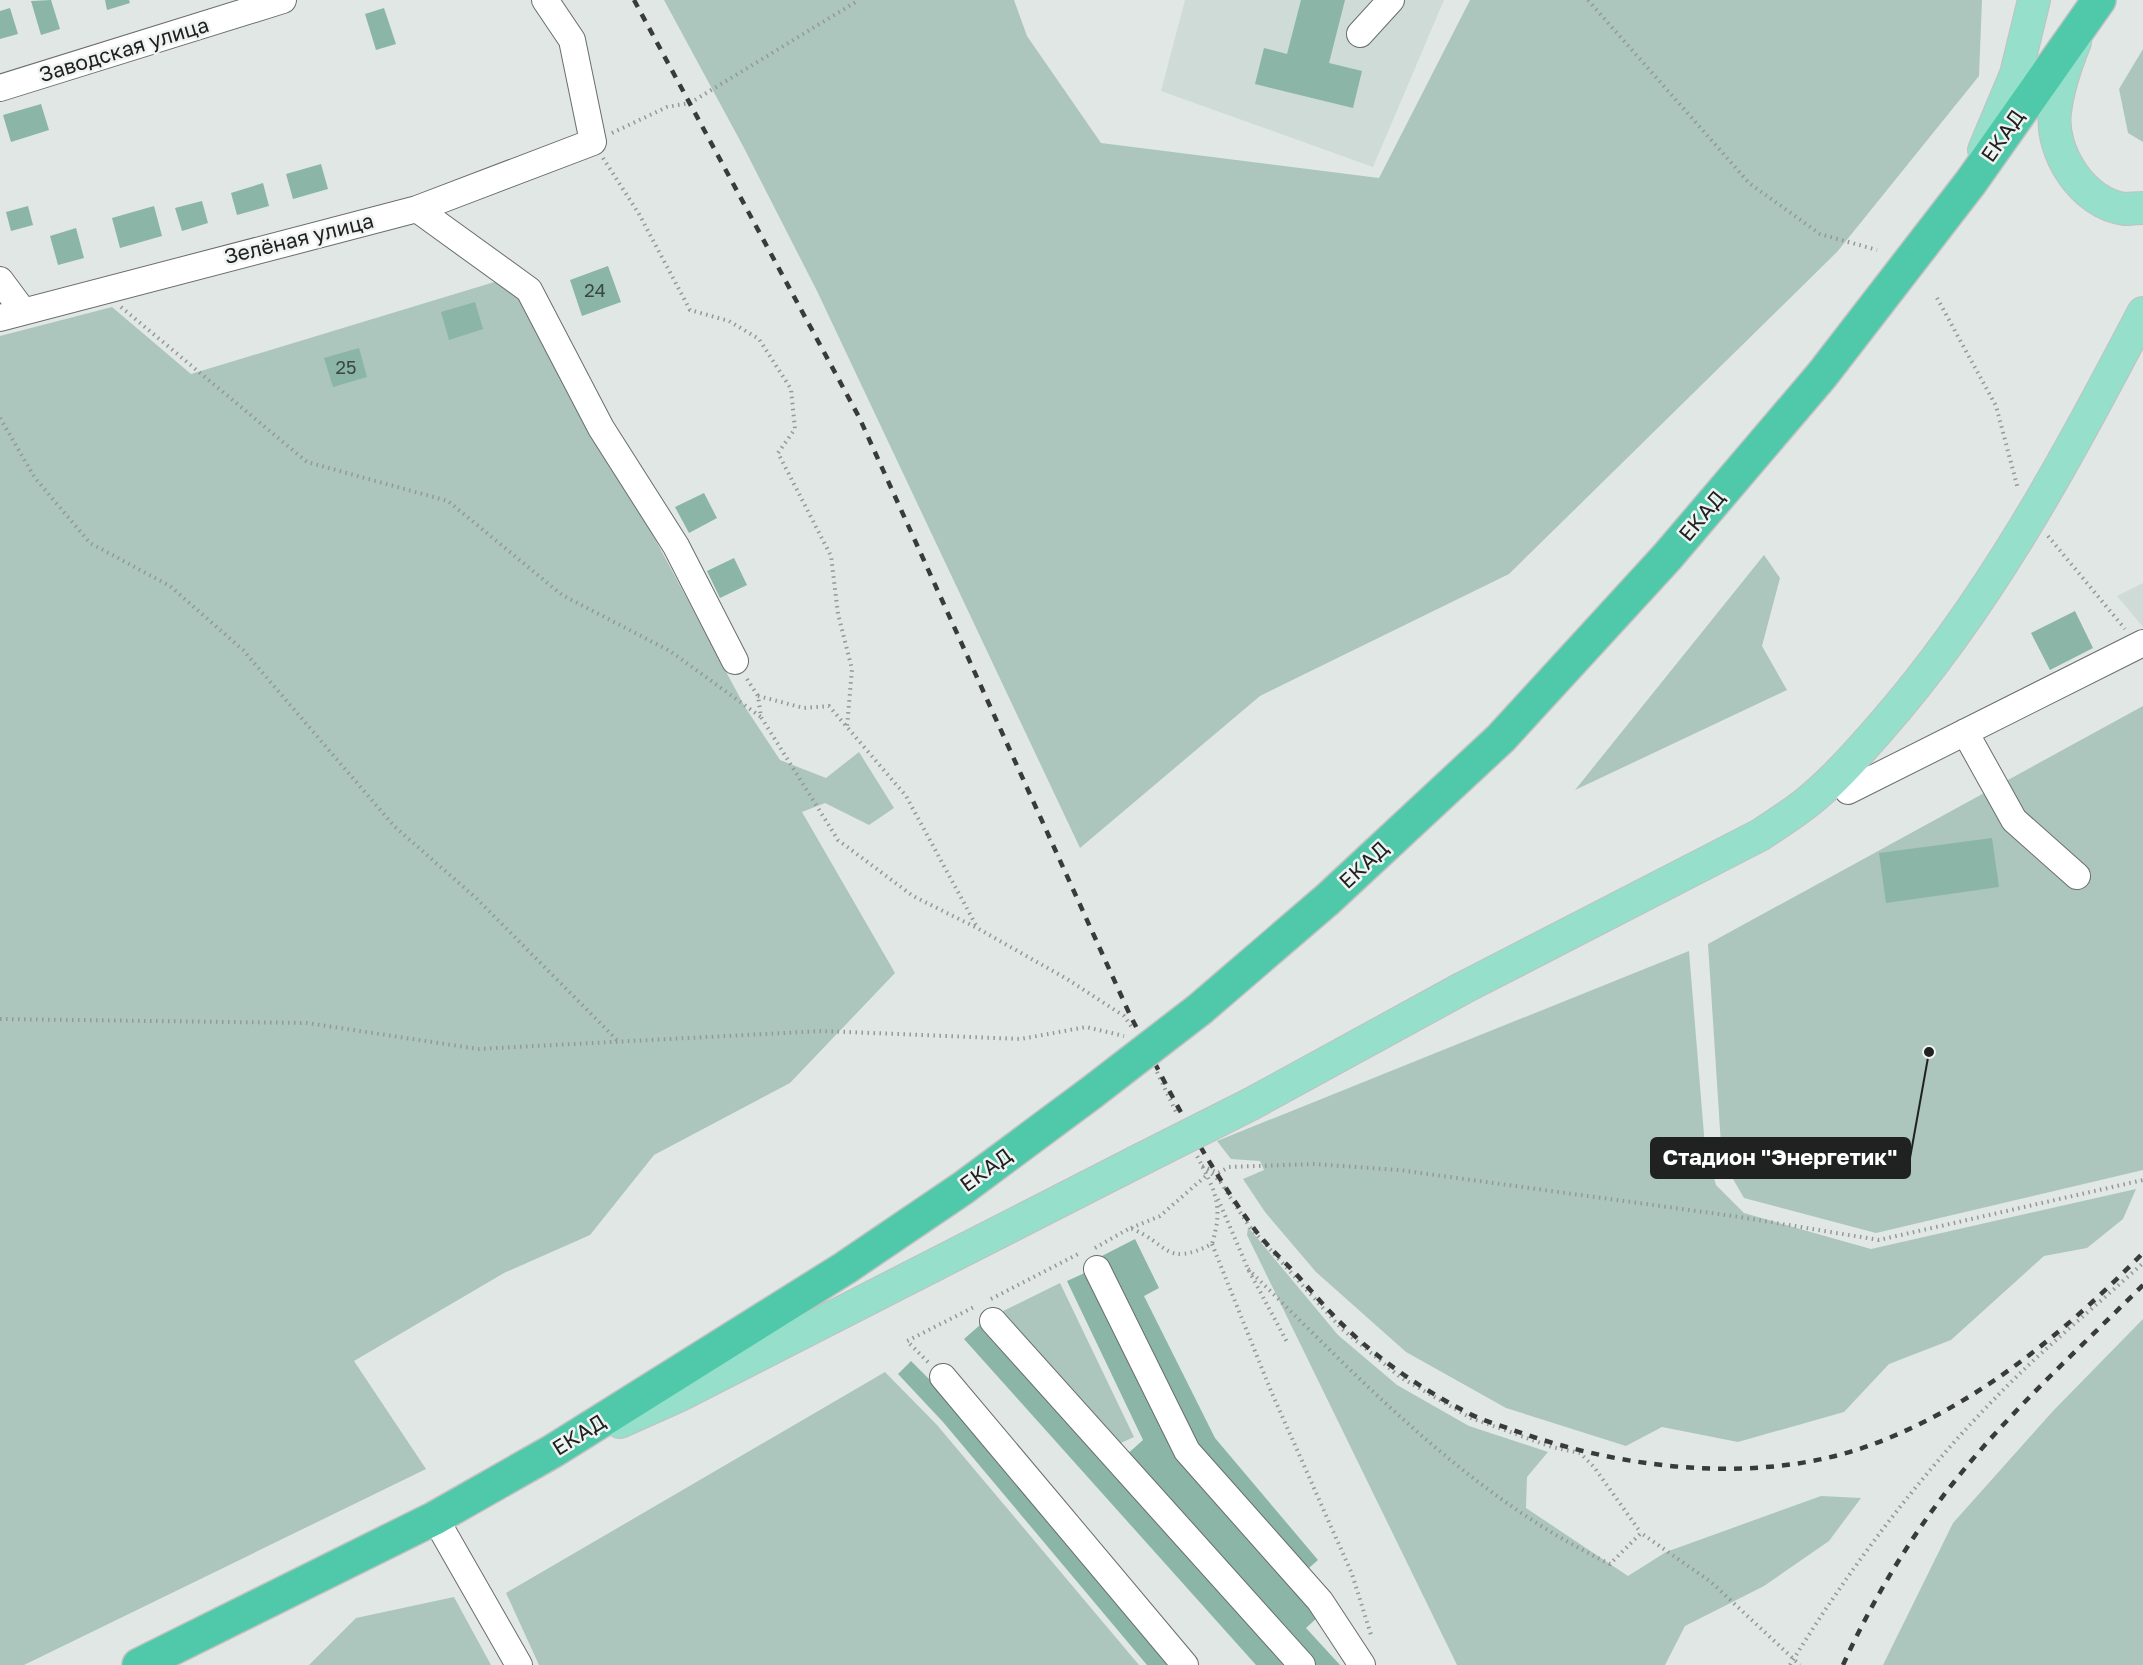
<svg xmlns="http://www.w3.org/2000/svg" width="2143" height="1665" viewBox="0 0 2143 1665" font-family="'Golos Text',sans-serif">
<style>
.built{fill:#cedbd6}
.green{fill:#acc6bd}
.building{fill:#8ab5a7}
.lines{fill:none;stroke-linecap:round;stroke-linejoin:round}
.minor-casing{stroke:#696e6c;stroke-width:28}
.major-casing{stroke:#c1c1c1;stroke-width:34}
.highway-casing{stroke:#c1c1c1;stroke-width:36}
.path{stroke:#949897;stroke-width:4;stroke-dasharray:1.5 4.5;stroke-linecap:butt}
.minor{stroke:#fff;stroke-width:26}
.major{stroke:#95dfcb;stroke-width:32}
.highway{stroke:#4fc9a9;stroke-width:33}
.rail{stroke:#393b3a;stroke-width:4.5;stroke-dasharray:8 8;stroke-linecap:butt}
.major-bridge-casing{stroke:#c1c1c1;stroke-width:34;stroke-linecap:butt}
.highway-bridge-casing{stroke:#c1c1c1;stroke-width:36;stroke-linecap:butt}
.major-bridge{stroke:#95dfcb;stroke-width:32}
.highway-bridge{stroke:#4fc9a9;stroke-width:33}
.labels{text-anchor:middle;stroke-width:5;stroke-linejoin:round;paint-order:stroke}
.number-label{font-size:18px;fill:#3a4742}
.street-label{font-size:21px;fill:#202221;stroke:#eff4f2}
.leader{fill:none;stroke:#202221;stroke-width:2}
.callout-dot{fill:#202221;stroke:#eff4f2;stroke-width:2}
.callout{fill:#202221;stroke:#202221;stroke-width:2}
.callout-label{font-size:22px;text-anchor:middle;font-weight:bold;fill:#fff}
</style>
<rect width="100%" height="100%" fill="#e1e7e5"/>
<path class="built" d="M1185 0H1444L1373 167 1161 91Z
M2143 583V627L2117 596Z"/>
<path class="green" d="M664 0H1014L1027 36 1101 143 1379 178 1470 0H1982L1979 76 1837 252 1509 574 1260 696 1080 848 817 291 743 146Z
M2143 49V142L2128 133 2119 89Z
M527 272 602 440 745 707 780 760 826 778 859 752 894 808 869 825 825 803 802 812 895 973 790 1083 654 1155 590 1235 504 1273 354 1361 426 1469 24 1665H0V336L112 307 191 374Z
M1764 555 1780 578 1762 646 1787 690 1575 790Z
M2143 706V1170L1876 1233 1744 1198 1722 1160 1708 944Z
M1689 951 1705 1147 1716 1185 1744 1213 1871 1249 2136 1189 2123 1219 2087 1248 2044 1256 1951 1340 1889 1364 1844 1412 1738 1442 1662 1427 1626 1446 1506 1408 1406 1352 1316 1272 1265 1212 1243 1179 1264 1170 1260 1161 1231 1159 1217 1141Z
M1248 1227 1338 1335 1397 1385 1469 1426 1548 1452 1527 1477 1526 1508 1628 1576 1666 1552 1821 1496 1861 1498 1829 1541 1764 1586 1685 1626 1665 1665H1457L1247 1235Z
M1060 1283 1134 1437 1114 1446 999 1313Z
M2143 1319V1665H1883L1953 1523 2053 1411Z
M885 1372 937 1425 1139 1665H539L506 1593Z
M454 1597 491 1665H309L356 1618Z"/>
<path class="building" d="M51 0 60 29 41 35 31 1Z
M105 0H129L130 3 107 10Z
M1301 0H1345L1329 63 1362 71 1353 108 1255 84 1264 48 1287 54Z
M10 8 18 34 0 39V11Z
M384 8 396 44 376 50 365 14Z
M41 104 49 130 11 142 3 115Z
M321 164 328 189 293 199 286 174Z
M263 183 269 206 237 215 231 193Z
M202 201 208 223 182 231 175 208Z
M28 206 33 225 11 231 6 212Z
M154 206 162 236 120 248 112 218Z
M76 228 84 258 58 265 50 236Z
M608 266 621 302 582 316 570 280Z
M475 302 483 329 449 340 441 312Z
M359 348 367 377 333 387 324 358Z
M704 493 717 518 689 533 675 507Z
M734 558 747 585 720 598 707 571Z
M2075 611 2093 648 2050 670 2031 633Z
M1992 838 1999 887 1886 903 1879 853Z
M1135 1239 1159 1288 1144 1296 1215 1438 1318 1560 1302 1574 1197 1450 1100 1257Z
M1089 1271 1177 1457 1319 1616 1306 1628 1340 1665H1311L1124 1457 1143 1440 1067 1281Z
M980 1325 1284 1665H1256L964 1339Z
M911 1361 956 1406 1174 1665H1147L943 1422 898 1374Z"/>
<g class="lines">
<defs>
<path id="minor" d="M1360 34 1391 0
M0 88 283 0
M417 209 529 290 601 428 676 546 735 661
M0 280 23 311
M0 318 417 209 593 142 572 40 545 0
M1965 732 2014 820 2077 876
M1837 775 1848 791 2143 643
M1097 1269 1187 1451 1320 1601 1362 1665
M993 1321 1302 1665
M943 1377 1185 1665
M435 1518 519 1665"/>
<path id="major" d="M2075 42C2066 64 2058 88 2055 112 2050 152 2083 204 2125 209 2130 209 2137 208 2143 208
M1984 150 2016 74 2034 0
M1251 1104 1463 988 1760 835C1775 825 1791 815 1805 804 1833 782 1858 753 1881 727 1989 604 2068 457 2143 313
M620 1422 678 1396 1140 1160"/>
<path id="highway" d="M1200 1009 1328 899 1501 738 1667 557 1822 375 1971 182 2099 0
M139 1665 435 1518 553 1451 845 1268 963 1188 1091 1093"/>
</defs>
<use href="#minor" class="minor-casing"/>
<use href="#major" class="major-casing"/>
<use href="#highway" class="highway-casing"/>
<path class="path" d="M1588 0 1749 183 1820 234 1877 250
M612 133 667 107 690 103 859 0
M603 158 639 214 690 310 729 321 759 339 791 389 795 429 778 453 831 556 838 614 852 669 847 727
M1937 298 1996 406 2018 489
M121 307 307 462 448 501 562 595 670 651 761 717
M0 418 35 478 90 543 170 586 243 650 394 826 476 898 617 1040
M2048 536 2125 629
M747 679 758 696 761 717 838 840 913 896 977 928 1067 979 1124 1016 1133 1029
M758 696 804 708 829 706 906 796 977 927
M0 1019 307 1023 478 1049 822 1031 1021 1039 1086 1027 1124 1036
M1157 1072 1177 1114
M1202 1166 1218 1173 1229 1167 1313 1164 1399 1170 1740 1217 1879 1240 2143 1180
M1207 1170 1219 1180 1249 1226 1342 1329 1400 1377 1471 1418 1552 1447 1580 1453 1594 1467 1641 1533
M1218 1199 1248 1269 1287 1342
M1131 1228 1160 1216 1207 1175
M1212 1244 1271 1391 1352 1574 1372 1638
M1095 1248 1130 1228C1169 1243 1164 1268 1212 1244 1224 1205 1215 1191 1197 1156
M1248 1269C1359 1378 1468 1496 1610 1564L1641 1533 1711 1582 1800 1665
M991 1299 1080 1253
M928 1362 907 1341 976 1306
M1790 1665C1856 1557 1941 1447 2034 1360 2070 1327 2107 1296 2143 1263"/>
<use href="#minor" class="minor"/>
<use href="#major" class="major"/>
<use href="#highway" class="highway"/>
<path class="rail" d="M634 0 859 417 1130 1015C1167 1087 1204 1161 1253 1227 1265 1244 1282 1259 1296 1274 1312 1291 1327 1310 1344 1326 1381 1362 1425 1391 1470 1414 1484 1421 1499 1425 1513 1430 1627 1471 1769 1487 1884 1440 1985 1399 2068 1329 2143 1253
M1843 1665C1872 1601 1910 1537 1954 1482 2010 1411 2079 1349 2143 1285"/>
<defs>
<path id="major-bridge" d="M1140 1160 1251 1104"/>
<path id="highway-bridge" d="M1091 1093 1200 1009"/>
</defs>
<use href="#major-bridge" class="major-bridge-casing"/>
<use href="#highway-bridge" class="highway-bridge-casing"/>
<use href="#major-bridge" class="major-bridge"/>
<use href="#highway-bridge" class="highway-bridge"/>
</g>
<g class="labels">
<g class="number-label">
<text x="595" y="297">24</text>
<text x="346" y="374">25</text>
</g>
<g class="street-label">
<text transform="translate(124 50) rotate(-17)" y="7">Заводская улица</text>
<text transform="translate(2003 136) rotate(-55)" y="7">ЕКАД</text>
<text transform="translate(299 239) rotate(-14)" y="7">Зелёная улица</text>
<text transform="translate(1702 516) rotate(-50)" y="7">ЕКАД</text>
<text transform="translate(1364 865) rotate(-43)" y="7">ЕКАД</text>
<text transform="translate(986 1170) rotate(-36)" y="7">ЕКАД</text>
<text transform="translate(579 1435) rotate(-32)" y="7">ЕКАД</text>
</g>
</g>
<path class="leader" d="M1929 1052L1910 1158"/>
<circle class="callout-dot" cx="1929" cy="1052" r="6"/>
<rect class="callout" x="1651" y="1138" width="259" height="40" rx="6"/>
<g class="callout-label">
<text x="1780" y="1165">Стадион "Энергетик"</text>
</g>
</svg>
